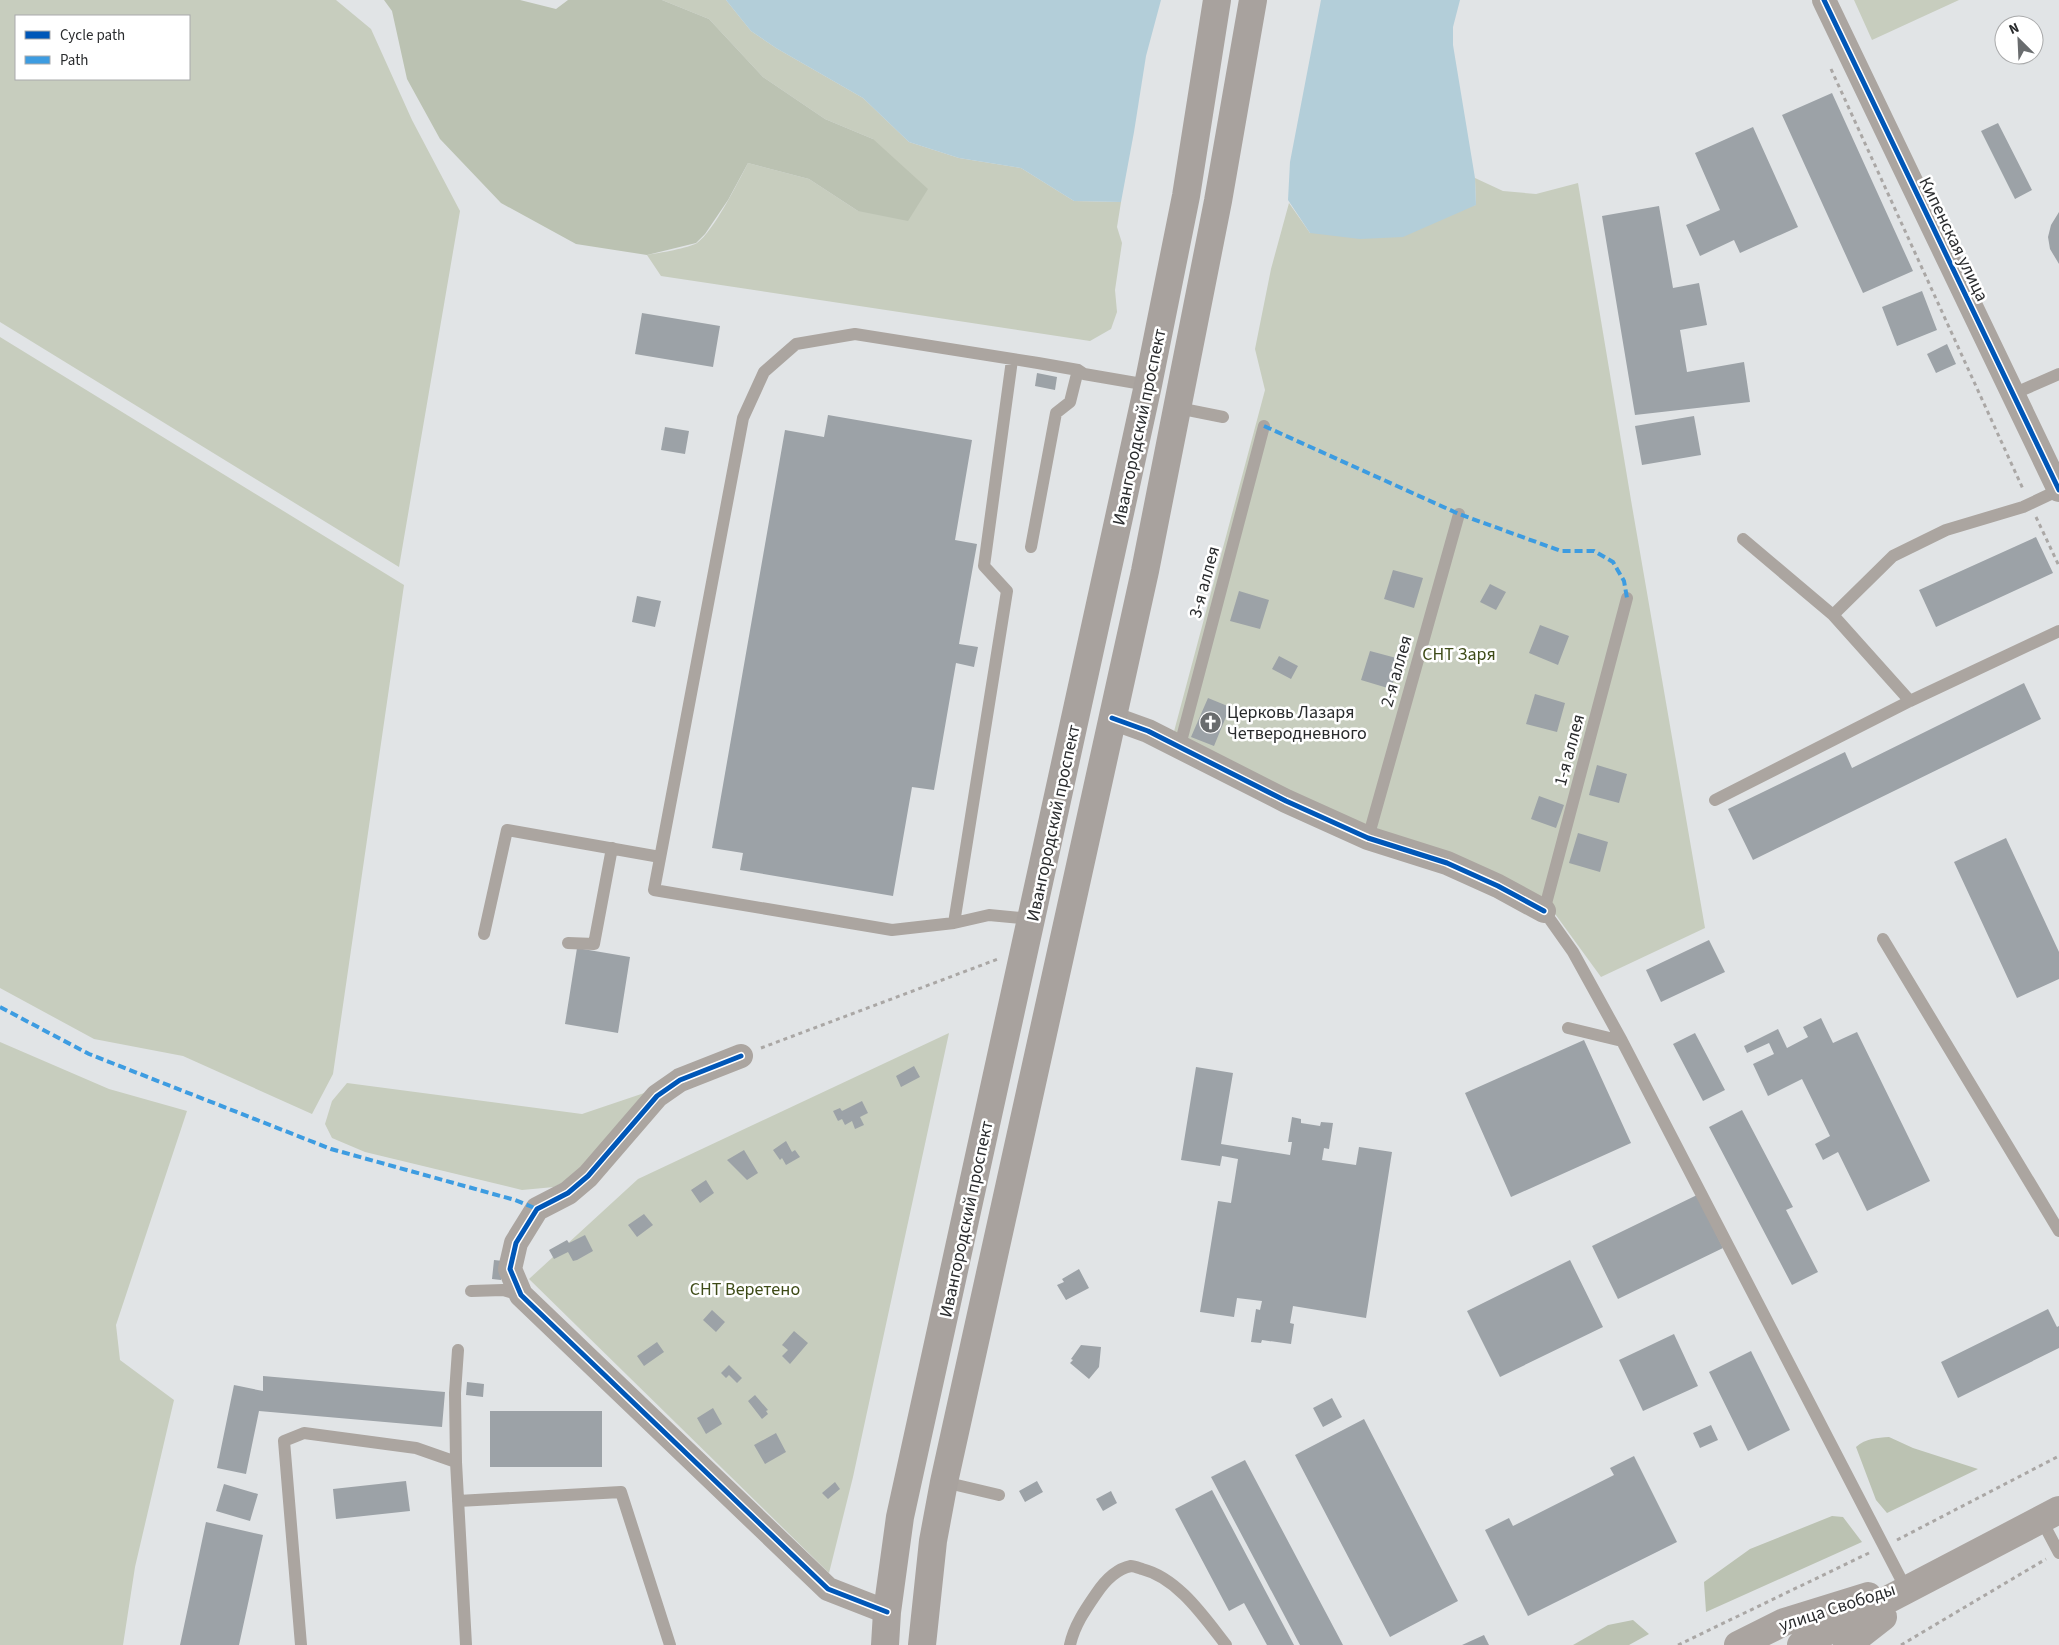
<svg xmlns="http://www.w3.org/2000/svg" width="2059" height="1645" viewBox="0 0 2059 1645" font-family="'Source Sans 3',sans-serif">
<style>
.green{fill:#c7cdbe;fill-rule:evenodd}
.forest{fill:#bbc2b2}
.water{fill:#b3ced9}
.building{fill:#9ca2a7}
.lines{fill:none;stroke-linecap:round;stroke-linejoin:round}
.path{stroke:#aaa7a5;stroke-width:3;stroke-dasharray:4 4;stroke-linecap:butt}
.lane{stroke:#aba5a0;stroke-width:12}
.street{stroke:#aba5a0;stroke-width:24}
.secondary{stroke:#aaa4a0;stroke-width:28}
.highway{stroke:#a8a29e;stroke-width:28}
.quiet{stroke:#3d9ce1;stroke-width:4;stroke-dasharray:8 4;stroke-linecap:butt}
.cycleway-casing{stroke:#fff;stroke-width:8}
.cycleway{stroke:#0057b8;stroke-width:5}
.labels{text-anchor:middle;stroke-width:5;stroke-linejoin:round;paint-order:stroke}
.street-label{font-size:18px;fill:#292b2d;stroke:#fff}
.park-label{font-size:18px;fill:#3e4b17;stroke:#fff}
.poi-label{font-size:18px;fill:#292b2d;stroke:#fff;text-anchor:start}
</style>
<rect width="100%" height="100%" fill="#e1e4e6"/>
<path class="green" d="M0 0H336L371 29 412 120 460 211 399 567 0 322ZM16 16H189V79H16Z
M662 0H726L751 31 776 48 863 98 909 142 959 158 1021 168 1074 201 1121 202 1117 227 1122 243 1115 290 1117 312 1111 329 1090 341 661 276 647 255C659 253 689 248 697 243 714 231 738 182 748 163L809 179 858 211 873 139 825 119 763 77 709 19Z
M1854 0H1959L1872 40Z
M1475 178 1503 191 1536 194 1578 183 1632 506 1705 928 1601 977 1550 907 1172 739 1265 390 1255 349 1271 269 1289 203 1310 233 1476 205Z
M0 337 404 585 333 1074 312 1114 183 1056 94 1039 0 988Z
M949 1033 853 1477 829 1573 529 1279 638 1179Z
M0 1042 109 1089 187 1111 116 1325 120 1360 174 1400 135 1567 123 1645H0Z
M347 1083 582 1114 662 1087 573 1178 554 1187 522 1190 365 1152 332 1138 325 1124 332 1101Z"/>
<path class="forest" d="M384 0H520L556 9 568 0H662L709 19 763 77 825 119 873 139 928 189 908 221 858 211 809 179 748 163 728 200 705 234 696 243 647 255 576 244 501 203 440 139 407 79 392 11Z
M1889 1437 1913 1448 1978 1469 1887 1513 1876 1500 1856 1447C1866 1438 1877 1438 1889 1437Z
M1832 1516 1843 1517 1862 1542 1706 1612 1704 1582 1750 1549Z
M1633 1620 1649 1634 1629 1645H1573L1608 1625Z"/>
<path class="water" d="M726 0H1161L1146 56 1134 132 1121 202 1074 201 1021 168 959 158 909 142 863 98 776 48 751 31Z
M1321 0H1460L1453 27V45L1475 178 1476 205 1403 237 1360 239 1310 233 1288 200 1290 162Z"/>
<path class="building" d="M1832 93 1913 271 1863 293 1782 115Z
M1998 123 2032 190 2015 199 1981 131Z
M1753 127 1798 227 1740 253 1734 240 1700 256 1686 225 1720 210 1695 153Z
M1659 206 1673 288 1699 283 1707 325 1680 330 1687 372 1744 362 1750 402 1635 415 1602 216Z
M2059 212V264L2050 249 2048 237 2051 225Z
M1922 291 1937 330 1897 346 1882 307Z
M642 313 720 326 713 367 635 354Z
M1947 344 1956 364 1936 373 1927 354Z
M1037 373 1057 377 1055 390 1035 386Z
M828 415 972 440 955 540 977 544 959 644 978 647 974 667 956 663 934 790 912 787 893 896 740 870 743 853 712 848 785 430 824 437Z
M1694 416 1701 455 1642 465 1635 426Z
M665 427 689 431 685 454 661 450Z
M2036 537 2053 573 1936 627 1919 590Z
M1393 570 1423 578 1414 608 1384 599Z
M1490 584 1506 592 1496 610 1480 602Z
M1239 591 1269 600 1260 629 1230 621Z
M637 596 661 601 655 627 632 622Z
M1540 625 1569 636 1558 665 1529 653Z
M1370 651 1400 659 1391 689 1361 680Z
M1279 656 1298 666 1291 679 1272 669Z
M2024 683 2041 719 1753 860 1728 809 1845 752 1852 768Z
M1535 694 1565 703 1557 732 1526 724Z
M1208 698 1230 707 1214 746 1191 737Z
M1597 765 1627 774 1619 803 1589 795Z
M1539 796 1564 805 1556 828 1531 819Z
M1578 833 1608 842 1600 872 1569 863Z
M2006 838 2059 952V979L2017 998 1954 862Z
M1709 940 1725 972 1661 1002 1646 970Z
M577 948 630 957 618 1033 565 1024Z
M1821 1018 1833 1043 1857 1032 1930 1181 1867 1211 1838 1152 1823 1160 1815 1144 1830 1136 1802 1079 1768 1096 1753 1064 1774 1054 1769 1043 1747 1053 1744 1046 1778 1029 1787 1048 1808 1037 1803 1027Z
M1695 1033 1725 1090 1703 1101 1673 1044Z
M1584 1040 1631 1143 1511 1197 1465 1093Z
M914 1066 920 1077 901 1087 896 1076Z
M1196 1067 1233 1073 1221 1144 1290 1155 1292 1142H1288L1292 1117 1301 1119V1123L1320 1126 1321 1122 1333 1123 1329 1149 1324 1148 1322 1160 1356 1165 1359 1147 1392 1152 1366 1318 1293 1306 1290 1323 1294 1324 1291 1344 1262 1340 1261 1343 1251 1342 1256 1309 1260 1310 1262 1301 1237 1298 1234 1317 1200 1312 1218 1201 1231 1203 1238 1159 1222 1156 1220 1166 1181 1160Z
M862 1101 868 1113 860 1117 864 1125 855 1129 852 1121 845 1125 842 1119 838 1121 833 1111 840 1108 842 1111Z
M1742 1110 1793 1207 1786 1210 1818 1272 1792 1285 1709 1127Z
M786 1141 792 1152 795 1150 800 1157 786 1165 782 1158 780 1160 773 1150Z
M744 1150 758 1173 747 1180 727 1160Z
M706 1180 714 1193 700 1203 691 1190Z
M1697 1195 1723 1248 1618 1299 1592 1246Z
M644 1214 653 1225 637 1237 628 1225Z
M585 1235 593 1251 577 1260 573 1261 568 1252 554 1259 549 1250 567 1240 569 1243Z
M494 1260 503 1261 501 1280 492 1279Z
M1570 1260 1603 1327 1500 1377 1467 1311Z
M1079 1269 1089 1288 1066 1300 1057 1285 1064 1282 1062 1279Z
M2048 1309 2057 1327 2059 1326V1348L1958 1398 1941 1362Z
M712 1310 725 1322 716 1332 703 1320Z
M794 1331 808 1343 790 1364 782 1356 788 1350 782 1345Z
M1674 1334 1698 1386 1643 1411 1619 1360Z
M657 1342 664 1352 644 1366 637 1356Z
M1081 1345 1101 1347 1099 1367 1089 1379 1070 1363 1073 1360 1071 1359Z
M1751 1351 1790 1430 1748 1451 1709 1372Z
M729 1365 742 1378 737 1383 729 1375 726 1378 721 1373Z
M263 1376 445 1392 442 1427 259 1411 246 1474 217 1468 234 1385 263 1391Z
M467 1382 484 1384 483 1397 466 1395Z
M755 1395 768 1410 766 1411 768 1414 762 1419 748 1401Z
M1332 1398 1342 1417 1323 1427 1313 1408Z
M713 1408 722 1424 706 1434 697 1418Z
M490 1411H602V1467H490Z
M1364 1419 1458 1601 1390 1637 1295 1455Z
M1711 1425 1718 1440 1700 1448 1693 1433Z
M776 1433 786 1452 765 1464 754 1445Z
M1634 1456 1677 1542 1528 1616 1485 1530 1509 1518 1513 1526 1614 1475 1610 1468Z
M1245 1460 1343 1645H1300L1211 1477Z
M406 1481 410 1511 336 1519 333 1489Z
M1037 1481 1043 1492 1025 1502 1019 1491Z
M835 1482 840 1489 828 1499 822 1493Z
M224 1484 258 1494 250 1521 216 1511Z
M1212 1490 1294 1645H1267L1244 1603 1229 1611 1175 1509Z
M1111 1491 1117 1503 1103 1511 1096 1499Z
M206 1522 263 1535 239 1645H180Z
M1484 1635 1489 1645H1462Z"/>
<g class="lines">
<path class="path" d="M1831 69 2023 489
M2036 517 2059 566
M761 1048 998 959
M1897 1540 2059 1456
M1678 1645 1869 1553
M1901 1645 2046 1559"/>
<path class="lane" d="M2013 394 2059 374
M1178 408 1223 417
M1743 539 1833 615 1910 701
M1031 547 1056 413 1070 402 1078 370
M1627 598 1544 911 1573 952 1622 1041 1904 1585
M1833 615 1893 556 1946 530 2023 507 2059 490
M1179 749 1264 426
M1715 800 1910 701 2059 631
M1368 838 1459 514
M1032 919 989 915 954 923 892 930 654 890 743 418 764 372 796 344 855 334 1038 363 1078 370 1084 374 1148 385
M954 923 1007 591 984 566 1012 360
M484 934 507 830 660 857
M1883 939 2059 1231
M568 943 594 944 612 848
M1568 1028 1622 1041
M471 1291 503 1290 521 1295
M456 1462 455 1393 458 1350
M944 1482 999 1495
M458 1501 621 1492 670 1645
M2041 1519 2059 1553
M301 1645 284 1441 304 1433 416 1448 456 1462 466 1645
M1070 1645C1074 1626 1085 1610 1096 1594 1104 1582 1116 1569 1131 1566 1134 1566 1139 1568 1142 1569 1178 1578 1204 1617 1226 1645"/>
<path class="street" d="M1824 0 2059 490
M1112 718 1148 731 1286 801 1368 838 1447 863 1498 886 1544 911
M741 1056 680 1080 657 1096 588 1176 568 1193 537 1209 516 1243 510 1269 521 1295 828 1589 887 1612"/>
<path class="secondary" d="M1738 1645 1784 1622 1868 1596
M1801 1645 2059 1510
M1847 1645 1883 1617"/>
<path class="highway" d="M885 1645 887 1612 900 1517 1148 385 1186 196 1217 0
M922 1645 933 1541 944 1482 1145 571 1218 201 1253 0"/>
<path class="quiet" d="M1264 426 1459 514 1561 551H1594L1613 562 1624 581 1627 598
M0 1007 89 1054 331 1149 515 1200 537 1209"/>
<defs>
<path id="cycleway" d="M1824 0 2059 490
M1112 718 1148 731 1286 801 1368 838 1447 863 1498 886 1544 911
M741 1056 680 1080 657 1096 588 1176 568 1193 537 1209 516 1243 510 1269 521 1295 828 1589 887 1612"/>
</defs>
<use href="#cycleway" class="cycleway-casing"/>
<use href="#cycleway" class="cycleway"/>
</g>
<defs>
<symbol id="church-disc" viewBox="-11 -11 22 22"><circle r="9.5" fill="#696c6e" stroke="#fff"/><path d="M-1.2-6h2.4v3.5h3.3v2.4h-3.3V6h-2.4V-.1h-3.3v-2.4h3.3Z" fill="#fff"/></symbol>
</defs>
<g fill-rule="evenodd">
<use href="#church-disc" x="1198" y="710" width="25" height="25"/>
</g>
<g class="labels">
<g class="street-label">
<text transform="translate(1954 239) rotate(64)" y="6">Кипенская улица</text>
<text transform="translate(1139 427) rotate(-78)" y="6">Ивангородский проспект</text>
<text transform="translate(1204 582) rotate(-75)" y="6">3-я аллея</text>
<text transform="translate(1396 671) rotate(-74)" y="6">2-я аллея</text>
<text transform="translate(1569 750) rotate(-75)" y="6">1-я аллея</text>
<text transform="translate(1053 823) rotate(-78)" y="6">Ивангородский проспект</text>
<text transform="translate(966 1219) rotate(-78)" y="6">Ивангородский проспект</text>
<text transform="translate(1837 1607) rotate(-18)" y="6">улица Свободы</text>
</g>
<g class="park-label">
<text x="1459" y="660">СНТ Заря</text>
<text x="745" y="1295">СНТ Веретено</text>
</g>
<g class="poi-label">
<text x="1227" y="718">Церковь Лазаря<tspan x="1227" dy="21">Четверодневного</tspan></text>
</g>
</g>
<rect x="15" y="15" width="175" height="65" fill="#ffffff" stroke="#a9aaab"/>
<rect x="25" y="31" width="25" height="8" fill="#0057b8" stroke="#a9aaab"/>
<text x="60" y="40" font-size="15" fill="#292b2d">Cycle path</text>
<rect x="25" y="56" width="25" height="8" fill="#3d9ce1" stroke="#a9aaab"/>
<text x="60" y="65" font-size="15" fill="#292b2d">Path</text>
<g transform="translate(2019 40) rotate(336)"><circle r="24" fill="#ffffff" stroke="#a9aaab"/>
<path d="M0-4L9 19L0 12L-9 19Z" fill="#696c6e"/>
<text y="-8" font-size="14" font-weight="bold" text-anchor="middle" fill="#292b2d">N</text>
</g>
</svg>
